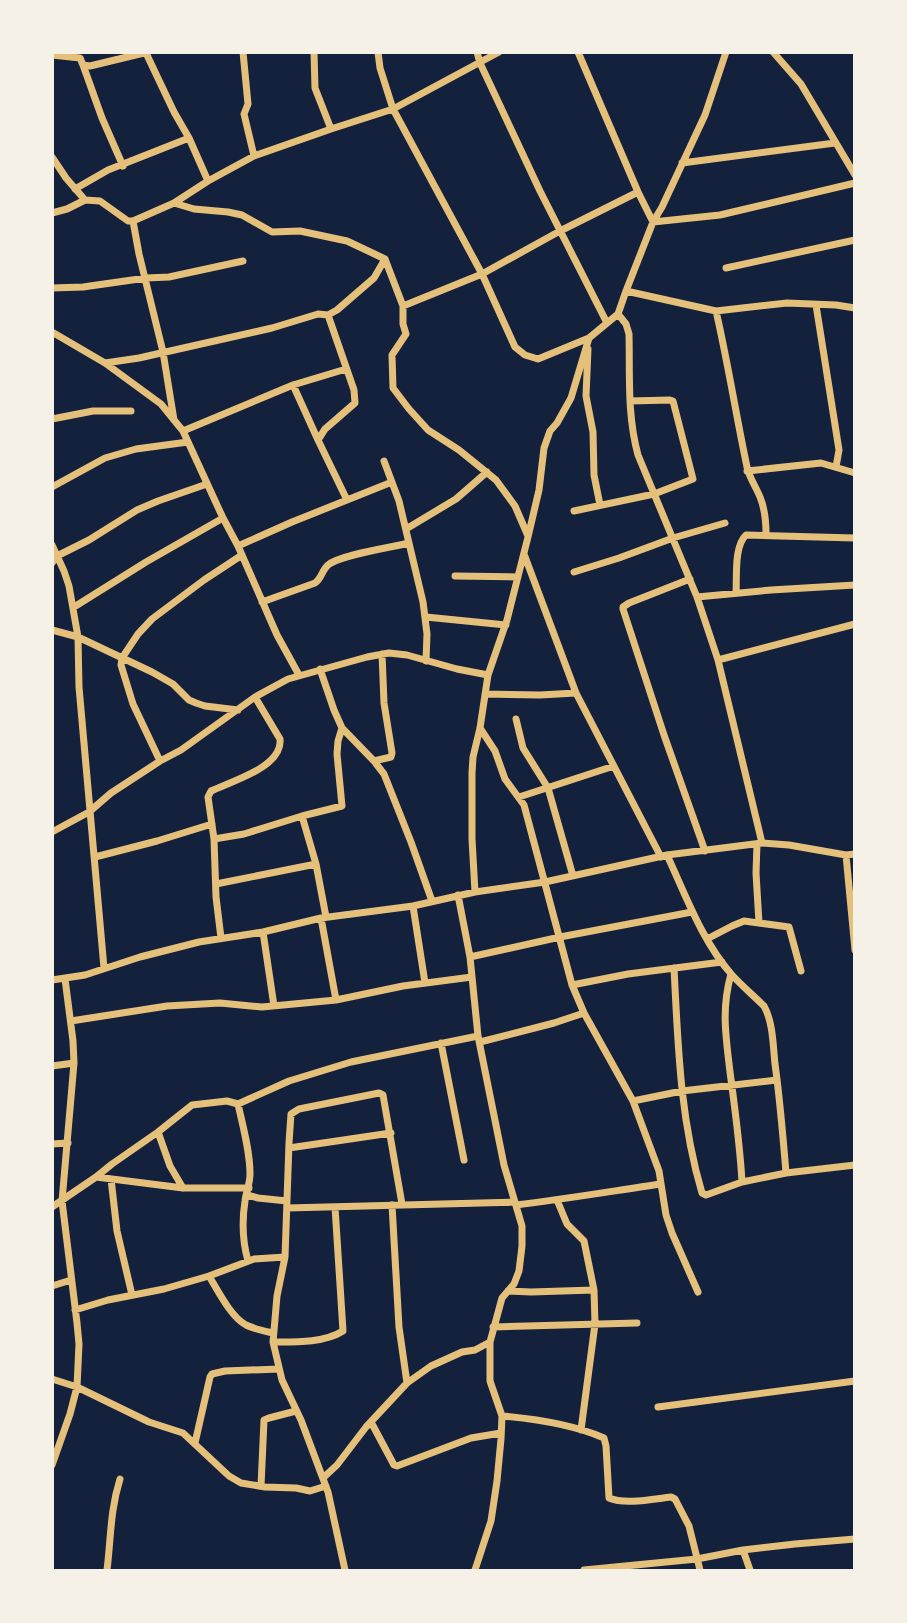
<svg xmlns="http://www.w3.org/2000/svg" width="907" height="1623" viewBox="0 0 907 1623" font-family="Helvetica,sans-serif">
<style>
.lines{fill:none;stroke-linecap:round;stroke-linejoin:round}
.minor{stroke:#e5c07b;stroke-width:7}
</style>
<rect width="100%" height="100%" fill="#14213d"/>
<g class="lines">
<path class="minor" d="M243 52 248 104 244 114 254 156
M314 52 315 88 331 129
M378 52 380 68 393 109 482 274 403 306
M477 52 480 63 540 191 607 323
M578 52 638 192 560 231 482 274 515 347 525 355 538 359 589 338 618 314 626 291 653 222 662 207 705 115 726 52
M773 52 801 84 855 175
M146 53 174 112 189 138
M52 55 80 58 83 65 90 66 148 52
M83 65 102 118 123 166
M52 157 66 178 85 200 100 201 128 221H133L174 203 208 181 254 156 331 129 393 109 499 52
M682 163 835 143
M75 189 108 170 189 138 208 181
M638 192 653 222 720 215 855 183
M174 203 194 209 228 212 242 215 272 232 300 231 347 241 385 259 403 306V324L406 334 392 355 393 388 409 409 428 430 459 450 496 480 515 506 528 536
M52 213 67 209 85 200
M133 221 139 254 163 352 174 420
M726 268 855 240
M52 288 83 287 146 278 169 277 243 261
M626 291 716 311 787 303 836 305 855 308
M816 305 839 450 836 467
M716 311C728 363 736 415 747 467 749 477 756 487 760 497 765 509 766 522 766 534
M618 314 626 324 629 334C630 375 627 415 638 455L697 597 718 660 762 843
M328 315 354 390 355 403 325 429 318 440 347 500
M52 332 105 363 161 404 183 431 223 518 238 546 277 635 299 675
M588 349 586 396 593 432 594 475 600 505
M105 363 139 358 272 328 318 314 328 315 337 310 374 278 385 259
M293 385 318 440
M52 419 93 411H131
M183 431 293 385 346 369
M384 461 399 501 423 602 427 634 426 661
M747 471 821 463 855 473
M52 487 105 458 136 449 188 442
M574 511 654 494 693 479 673 401 670 400 630 401
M406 529 456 499 487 472
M52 545 64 571 69 586 78 637 79 687 104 968
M238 546 292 522 392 482
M524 554 576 693 661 857
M52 563 57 556 89 540 137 510 158 501 207 484
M574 572 619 558 673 538 725 523
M455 576 518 577
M690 579 629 603 623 607V609L664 735 705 851
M736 593C737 576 734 546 746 535L855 538
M697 597 771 590 855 585
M262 602 315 583C322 578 322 570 328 565 339 555 393 547 409 543
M74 607 146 562 223 518
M426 617 506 625
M52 630 78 637 152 672 173 684 189 700 196 703 205 706 238 710
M718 660 855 624
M320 669 334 710 342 728 374 761 384 774 411 842 432 901
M485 694 540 695 576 693
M516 719 523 748 548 788 573 876
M480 728 495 751 505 779 524 805 572 985 584 1013 633 1101 659 1171 666 1215 672 1233 698 1292
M160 761 133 704 121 665 122 658 138 634 152 619 204 580 242 555
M374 761 391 757 392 753 384 703 382 654
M519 797 614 766
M302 816 316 864 326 917
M52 832 89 812 111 793 160 761 181 750 255 697 288 679 367 657 389 653 407 655 457 669 488 675
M214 839 244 834 302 816 342 806 337 754 338 741 342 728
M757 844 756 873 759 923
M667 855C686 896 702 941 732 975 742 986 753 995 764 1006 773 1022 773 1045 775 1064 780 1100 783 1136 786 1173L855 1165
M846 855 855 950
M95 857 157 841 212 824
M216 884 316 864
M475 892 472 839V773L473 757 480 728 488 675 507 620 528 537 539 490 544 448 550 431 557 423 571 398 589 338
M458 895 470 957 478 1036 504 1165 522 1226V1246L519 1271 514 1284 502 1298 490 1342V1381L502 1416 501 1439 497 1481 491 1521 475 1570
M413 906 425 983
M321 918 336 1000
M263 932 274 1006
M221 938 216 897 214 839 208 797 211 791C232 781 283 767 280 739L255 697
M707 939 732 926 744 921 789 927 801 971
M470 957 560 937 692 912
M674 968C678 1045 680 1119 702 1193L706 1195 742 1182 786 1173
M731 974C721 1010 726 1037 730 1072 735 1109 740 1145 742 1182
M52 980 85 975 140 957 199 942 263 932 321 918 413 906 475 892 545 882 667 855 762 843 789 845 846 855 855 854
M572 985 628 974 722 962
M71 1021 167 1006 220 1003 262 1007 336 1000 403 986 472 977
M480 1042 554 1023 584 1013
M441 1043 464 1160
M52 1066 74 1063
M633 1101 682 1091 777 1080
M238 1104C243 1127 250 1151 250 1174 250 1184 246 1192 245 1201 242 1220 243 1243 248 1261
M158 1132 170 1166 183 1188
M52 1144 68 1143
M289 1148 391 1133
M96 1177 183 1188H249
M111 1179 117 1231 132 1295
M247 1195 258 1198 287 1201
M557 1200 567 1224 584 1241 594 1290 595 1324 581 1430
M392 1205 399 1327 407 1383
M516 1205C565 1199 613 1191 661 1184
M52 1207 96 1177 112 1164 158 1132 192 1105 227 1101 238 1104 289 1081 351 1062 478 1036
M287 1208 515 1202
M209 1276C218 1291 231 1317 246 1325 254 1329 264 1331 273 1333
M52 1286 71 1280
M508 1291 531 1292 594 1290
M75 1310 108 1300 164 1289 209 1276 254 1259 285 1257
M493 1327 637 1323
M273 1342C295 1342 324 1343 343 1331L335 1207
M52 1379 77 1387 149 1422 183 1433 229 1476 241 1483 265 1487 296 1488 310 1491 326 1486
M658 1407 855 1381
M502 1416C536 1419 572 1424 604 1438L606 1446 609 1498C625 1505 653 1499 671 1497L675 1499 689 1526 700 1570
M371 1422 394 1465 397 1466 471 1438 501 1433
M195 1443 210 1377 212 1374 225 1371 279 1369
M52 1465 70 1414 77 1387 79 1344 77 1323 62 1201 74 1063 73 1041 65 979
M323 1478 337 1465 366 1427 407 1383 431 1366 462 1352 475 1350 490 1342
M261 1486 264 1420 269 1418 296 1411
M743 1550 750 1570
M107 1570C111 1538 110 1511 120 1479
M345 1570 328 1492 301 1420 282 1380 273 1342 277 1296 285 1257 289 1143 291 1114 299 1109 379 1093 383 1095 402 1204
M584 1570 697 1559 743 1550 795 1544 855 1539"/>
</g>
<rect width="907" height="1623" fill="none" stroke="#f6f1e7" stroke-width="108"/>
</svg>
